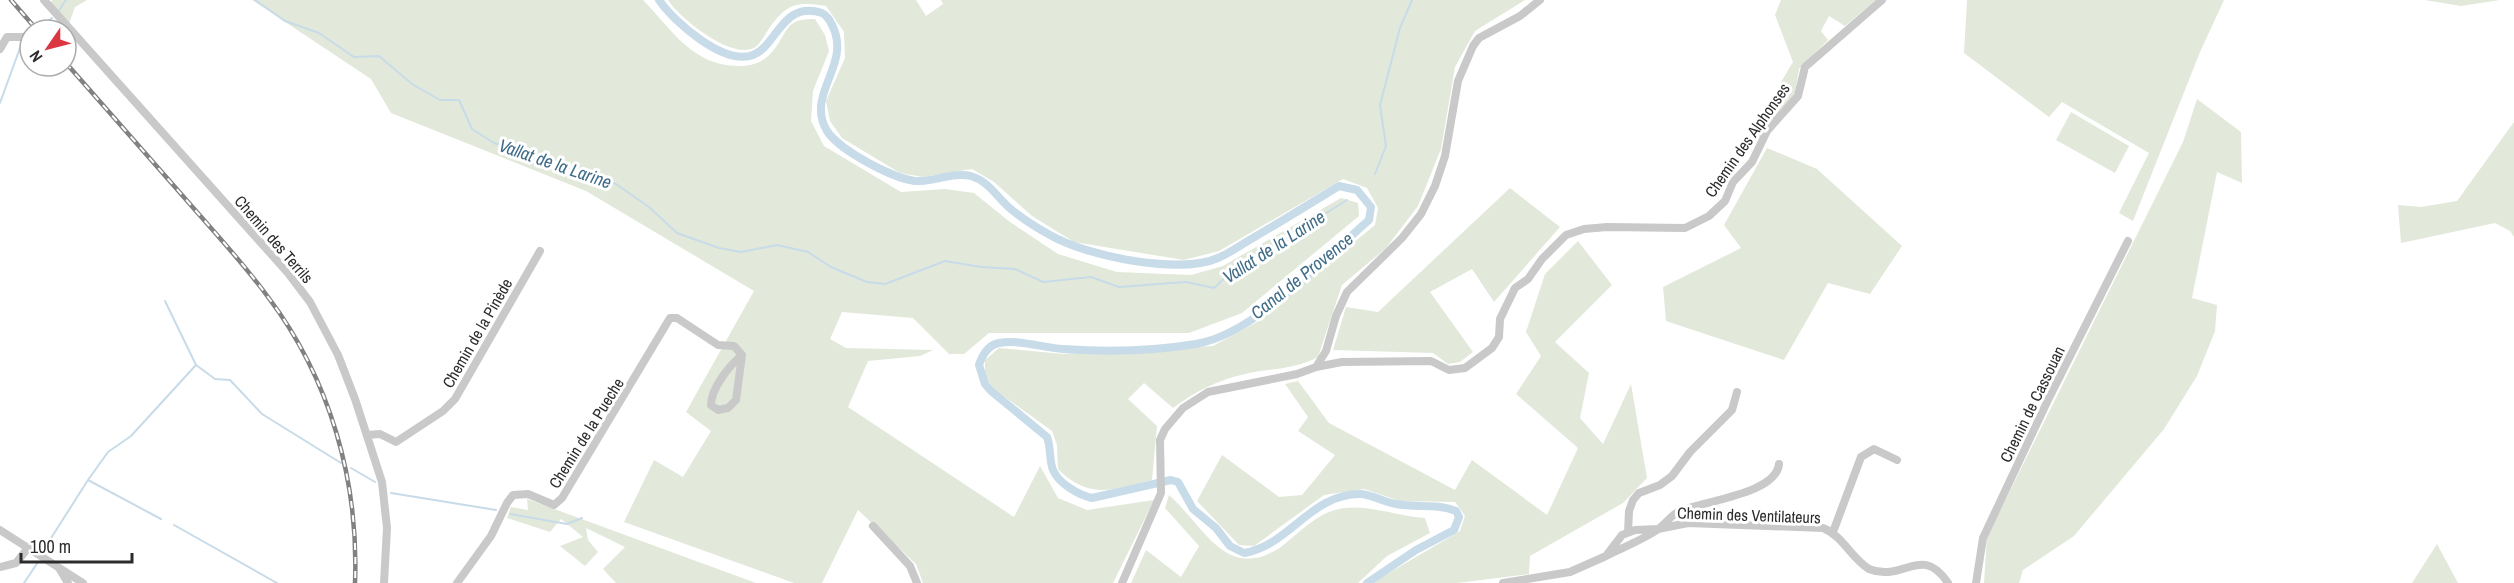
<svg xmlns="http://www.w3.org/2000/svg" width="2514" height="583" viewBox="0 0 2514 583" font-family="'Archivo Narrow',sans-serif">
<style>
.green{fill:#e2e9da}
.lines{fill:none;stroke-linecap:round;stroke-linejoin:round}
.stream{stroke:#c7dbe8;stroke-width:2}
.canal{stroke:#c7dbe8;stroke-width:8}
.minor{stroke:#c9c9c9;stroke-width:8}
.rail-casing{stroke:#818181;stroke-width:4.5}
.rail{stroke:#fff;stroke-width:2;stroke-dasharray:7;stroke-linecap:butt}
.labels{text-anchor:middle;stroke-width:6;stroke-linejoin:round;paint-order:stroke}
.street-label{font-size:16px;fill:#2c2c2c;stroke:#fff}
.water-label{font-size:18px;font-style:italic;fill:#3f6c88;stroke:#fff}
</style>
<rect width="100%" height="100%" fill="#fff"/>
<path class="green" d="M52 0H87L75 7 69 24 51 4Z
M252 0H643C673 31 692 65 738 66 752 66 762 63 771 53 789 33 783 18 815 19L825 35 829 51 813 91 811 121 824 146 901 192 945 189 974 193 1010 222 1058 254 1117 272 1191 275 1223 266 1341 198 1358 203 1359 216 1242 313 1189 333H989L964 354H949L913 318 842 312 830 339 846 348 933 350 920 356 868 361 848 407 1014 517 1040 466 1058 498 1087 510 1154 500 1113 583H923L916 564 858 510 822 583H794L624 522 654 460 683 477 711 431 686 412 754 291 586 191 391 113 371 79Z
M668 0H916L926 16 943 4 941 0H1525L1475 31 1455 67 1441 149 1418 206 1386 248 1342 285 1318 357C1294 370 1271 368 1245 374 1218 380 1196 391 1173 408L1144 383 1128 399 1157 426 1152 480C1113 489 1090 501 1058 469L1057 445 1052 431 995 390 985 377V360L999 348 1063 354 1213 346 1257 322 1375 225 1378 208 1367 188 1343 179 1219 251 1184 260 1074 242 1032 216 994 182 972 169 923 177 900 173 842 138 830 121 826 101 845 58 844 32 826 6C796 1 786 4 768 30 765 35 761 42 757 46 736 64 679 18 668 0Z
M1781 0H1876L1845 26 1829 16 1821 31 1828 40 1799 69 1795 93 1756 142 1744 144 1793 62 1775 15Z
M1967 0H2224L2200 52 2133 221 2119 213 2149 153 2062 102 2049 117 1964 53Z
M2425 0H2500L2461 6Z
M2197 99 2241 132 2242 183 2217 172 2192 298 2217 305 2215 331 2197 376 2164 429 2074 536 2023 570 2019 583H1984L1987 537 2183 142Z
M2071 112 2129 146 2115 173 2056 140Z
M2514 122V237L2510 231 2495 223 2401 243 2398 205 2421 207 2457 201Z
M1767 148 1817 169 1902 246 1870 294 1828 283 1784 360 1666 321 1663 287 1741 248 1724 225Z
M1510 188 1560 227 1494 302 1472 269 1430 292 1473 352 1460 362 1448 364 1433 353 1333 350 1346 307 1378 312Z
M1578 241 1612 285 1555 342 1589 373 1580 418 1603 444 1631 384 1647 478 1623 503 1530 556 1529 574 1457 583H1372L1460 531 1465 516 1455 502 1400 501 1364 489 1324 495 1254 546 1239 545 1197 501 1222 455 1279 497 1302 495 1335 455 1298 431 1308 417 1285 384 1298 381 1329 423 1455 490 1472 460 1547 515 1578 448 1516 394 1541 356 1526 332 1545 274Z
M1169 495C1205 527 1226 583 1281 547 1295 536 1313 518 1329 512 1360 500 1393 516 1425 518L1430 533 1387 556 1358 583H1131L1146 550 1181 577 1199 546 1165 508Z
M527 499 756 583H616L603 569 625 547 586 528 588 540 598 552 585 566 560 546 583 537 561 519 550 532 507 518 511 507 528 510Z
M2437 544 2458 583H2412Z"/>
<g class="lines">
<path class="stream" d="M255 0 285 21 319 33 354 57 379 56 412 84 440 100H459L472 129 494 143 616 184 649 207 677 233 719 248 741 252 777 245 808 252 831 267 867 282 885 284 945 261 981 267 1015 269 1043 282 1091 277 1119 287 1186 282 1214 288 1229 274 1347 200
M58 12 66 0
M48 21 52 18
M0 103 20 48 27 41
M1375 174 1386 146 1380 105 1400 28 1412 0
M165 301 196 365
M351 468 375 482
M88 480 108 452 131 436 196 365 215 379 230 380 262 414 341 463
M391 493 496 510
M510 514 567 524 582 518
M174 525 277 583
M46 546 88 480 161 519
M24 583 38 562"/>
<path class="canal" d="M659 0C674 22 724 66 753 55 777 46 782 0 822 13 828 16 830 21 833 27 851 66 805 94 827 131 839 150 899 183 921 181 937 180 956 172 971 176 989 181 998 199 1012 210 1024 220 1037 228 1050 235 1086 256 1179 275 1218 258 1230 253 1242 244 1253 238 1282 221 1311 203 1339 186L1357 190 1371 207 1369 220C1324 259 1255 334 1196 344 1153 351 1105 352 1063 349 1043 348 1019 339 999 343 988 345 982 356 979 365L985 384 991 391 1047 437C1051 447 1049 460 1053 470 1059 484 1079 495 1092 498L1171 480 1178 482 1193 509 1216 528 1230 546 1244 553C1289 546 1311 493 1361 494 1373 495 1384 502 1396 504 1416 508 1437 503 1456 511L1459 517 1454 530 1416 550 1367 583"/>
<path class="minor" d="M44 0 288 273 310 302 338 355 355 399 382 482 387 528 384 583
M42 30H53
M0 49 7 37H30
M1316 367 1342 362 1431 361 1449 370 1465 368 1492 348 1499 337 1500 319 1515 288 1528 279 1542 259 1566 235 1584 229 1607 227 1685 228 1709 216 1725 201 1733 182 1752 162 1767 131 1798 96 1805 67 1882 0
M367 435 380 434 396 442 443 411 455 399 540 251
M873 526 910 566 917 583
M0 530 83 583
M1628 532 1629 511 1633 500 1639 493 1660 485 1672 476 1690 452 1732 410 1737 392
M1833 532 1861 457 1874 449 1897 460
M1608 555C1624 547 1642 540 1657 530 1665 525 1670 516 1678 512 1699 501 1776 495 1779 464
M0 567 16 563 28 548
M59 568 68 583
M457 583 491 536 507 503 513 495 528 494 554 505 562 498 670 318H677L718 345 734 346 742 355 736 400 728 408 718 410 711 405C711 388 730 365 742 355
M1122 583 1161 493 1160 440 1165 429 1183 408 1208 392 1297 374 1316 367 1326 351 1336 316 1347 292 1402 238 1421 214 1435 186 1445 156 1458 81 1473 46 1479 38 1520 16 1540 0
M1503 583 1570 572 1606 556 1622 535 1635 530 1658 529 1688 523 1823 528C1843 536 1851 558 1869 569 1903 583 1922 543 1948 583
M1976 583 1983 538 2047 402 2128 241"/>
<defs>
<path id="rail" d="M11 0 37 30
M66 63C107 110 148 156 189 203 216 234 244 264 268 297 330 379 359 481 355 583"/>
</defs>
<use href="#rail" class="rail-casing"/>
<use href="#rail" class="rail"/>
</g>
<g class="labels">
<g class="street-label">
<text transform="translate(1747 140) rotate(-55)" y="6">Chemin des Alphonses</text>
<text transform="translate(274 239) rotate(49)" y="6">Chemin des Terrils</text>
<text transform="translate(477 333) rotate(-60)" y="6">Chemin de la Pinède</text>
<text transform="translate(2032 404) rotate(-64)" y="6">Chemin de Cassouan</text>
<text transform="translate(586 433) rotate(-58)" y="6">Chemin de la Pueche</text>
<text transform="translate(1749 515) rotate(2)" y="6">Chemin des Ventilateurs</text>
</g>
<g class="water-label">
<text transform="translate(555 164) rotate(19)" y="6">Vallat de la Larine</text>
<text transform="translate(1274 247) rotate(-33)" y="6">Vallat de la Larine</text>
<text transform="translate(1302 276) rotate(-39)" y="6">Canal de Provence</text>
</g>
</g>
<g transform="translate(48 48) rotate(235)"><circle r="28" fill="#ffffff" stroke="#ababab" stroke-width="1.5"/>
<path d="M0-4.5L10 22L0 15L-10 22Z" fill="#da3742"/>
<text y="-9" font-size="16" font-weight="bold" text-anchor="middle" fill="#2c2c2c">N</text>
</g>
<path d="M21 553v9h111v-9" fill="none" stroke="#2c2c2c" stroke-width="3"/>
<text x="30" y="553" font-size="18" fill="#2c2c2c" stroke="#ffffff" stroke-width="4.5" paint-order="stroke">100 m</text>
</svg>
